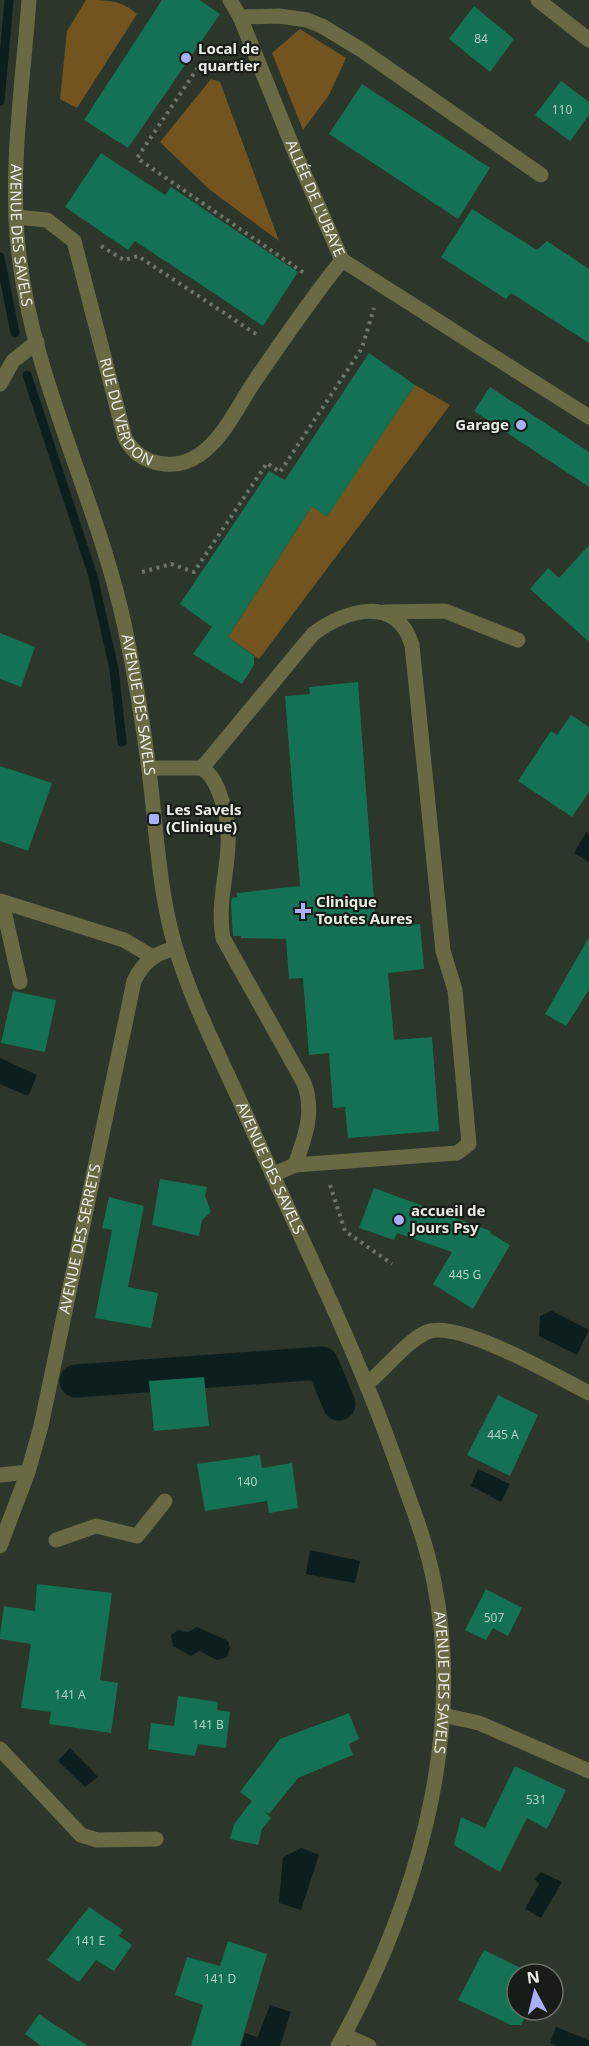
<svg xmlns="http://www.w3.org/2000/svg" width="589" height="2046" viewBox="0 0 589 2046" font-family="'Noto Sans',sans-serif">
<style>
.green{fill:#73541f}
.water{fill:#0c1e1e}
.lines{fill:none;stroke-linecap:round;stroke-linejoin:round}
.stream{stroke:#0c1e1e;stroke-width:9}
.canal{stroke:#0c1e1e;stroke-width:33}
.building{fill:#127253}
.path{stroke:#6d756b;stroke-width:4;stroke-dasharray:3 4.5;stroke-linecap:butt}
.minor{stroke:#696944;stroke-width:15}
.poi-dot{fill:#abaffb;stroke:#181c16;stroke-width:2}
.labels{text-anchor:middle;stroke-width:4.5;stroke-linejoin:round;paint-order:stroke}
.number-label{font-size:12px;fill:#b2cfc1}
.poi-label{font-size:15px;font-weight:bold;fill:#e8eee6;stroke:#181c16;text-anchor:start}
.street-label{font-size:15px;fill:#e8eee6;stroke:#181c16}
</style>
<rect width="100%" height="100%" fill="#2d362a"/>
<path class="green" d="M86 0C107 0 122 0 137 14L77 108 60 99 67 31Z
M300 29 346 58 329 95 303 130 272 53Z
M211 79 220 82 279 241 210 190 160 142Z
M415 385 450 405 259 659 228 637 312 506 327 516Z"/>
<path class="water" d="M586 832 589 834V862L574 853Z
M0 1058 37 1075 28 1096 0 1084Z
M552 1311 589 1330 577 1355 539 1336 540 1316Z
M478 1469 510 1484 501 1502 471 1486Z
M310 1550 360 1561 355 1583 306 1574Z
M197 1627 228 1641 230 1648 227 1657 217 1660 199 1651 191 1656 173 1646 171 1635 178 1630 188 1632Z
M70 1748 98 1777 85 1787 58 1761Z
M302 1848 319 1855 301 1910 279 1903 283 1857Z
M541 1872 562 1882 541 1918 525 1909 539 1884 535 1879Z
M270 2005 291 2012 280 2046H241L245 2033 257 2037 255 2044Z
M556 2027 589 2040V2046H557L550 2043Z"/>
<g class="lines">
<path class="stream" d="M0 101 9 0
M0 257 15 333
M27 375 93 576 114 669 122 742"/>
<path class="canal" d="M76 1381 322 1363 339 1404"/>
</g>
<path class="building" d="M162 0H200L220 14 128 148 84 120Z
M474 6 514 39 490 72 449 39Z
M561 81 589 102V115L570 141 535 115Z
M362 84 490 168 458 219 329 134Z
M101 153 165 195 171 187 298 272 263 326 135 241 128 250 65 207Z
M472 209 537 250 547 241 589 269V343L511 293 506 299 441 257Z
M369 353 415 385 327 517 312 506 228 637 254 656V665L242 684 193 654 212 627 180 604 269 471 285 480Z
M490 387 589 452V487L474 411Z
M589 545V642L530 589 548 568 559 578Z
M0 633 35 647 21 687 0 679Z
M358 682 376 927 420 924 424 969 388 973 394 1040 432 1037 439 1131 348 1138 345 1107 333 1108 329 1053 309 1055 303 978 289 979 286 939 241 938V936H233L231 903 232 898 237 897V893L300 886 285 696 310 694 309 687Z
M571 715 589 727V792L572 817 518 781 551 731 557 735Z
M0 766 52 783 28 851 0 841Z
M589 937V990L566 1026 545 1014Z
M13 991 56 1000 45 1052 1 1043Z
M160 1179 207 1187 205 1196 211 1212 202 1220 199 1236 152 1225Z
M374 1188 491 1231 490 1233 510 1245 473 1309 433 1284 452 1252 397 1233 394 1240 359 1228Z
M109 1197 144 1206 128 1287 158 1293 151 1328 95 1318 112 1230 102 1228Z
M204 1377 209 1426 154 1431 149 1381Z
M498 1395 538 1415 510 1476 467 1455Z
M260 1455 262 1468 292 1463 298 1508 269 1513 267 1501 205 1511 197 1464Z
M37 1584 112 1593 100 1680 118 1683 111 1733 49 1724 51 1712 21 1708 31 1644 0 1639V1635L4 1606 35 1611Z
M486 1589 522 1608 508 1636 493 1628 486 1640 465 1630Z
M178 1696 218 1702 217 1710 230 1712 226 1748 198 1744 195 1756 148 1749 151 1723 174 1726Z
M349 1713 359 1739 349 1744 353 1755 298 1778 269 1814 264 1811 271 1818 262 1829 258 1845 230 1839 234 1824 252 1801 240 1792 280 1739Z
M515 1766 566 1790 547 1829 527 1818 500 1872 454 1845 461 1817 485 1828Z
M89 1907 123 1930 119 1936 132 1945 114 1971 96 1960 79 1982 47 1960Z
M228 1941 267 1954 240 2046H191L203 2005 175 1995 187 1957 220 1966Z
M484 1950 533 1974H517V2010H528L521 2025H511L458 2000Z
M39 2014 49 2021 88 2046H41L25 2034Z"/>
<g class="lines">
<path class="path" d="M234 67 219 64 199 66 137 158 304 273
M101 246 124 260 138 256 259 336
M142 572 171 564 194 572 267 463 280 472 362 348 374 308
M330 1185 345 1231 392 1264"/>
<g class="minor">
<path id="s1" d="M29 0C23 81 10 165 18 246 31 379 98 499 125 628 136 681 145 734 151 787 157 840 160 895 175 946 192 1004 222 1060 246 1115 296 1230 353 1341 395 1459 409 1499 426 1540 434 1582 466 1740 414 1909 338 2046"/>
<path id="s2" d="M230 0 240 17 296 155 342 260 589 417"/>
<path d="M538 0 589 40"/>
<path d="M240 17 279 16 307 20 322 26 363 51 541 175"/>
<path id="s3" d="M16 217 47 220 74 241 125 438C139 465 174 472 199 455 223 439 238 406 254 382 282 341 311 299 342 260"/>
<path d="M0 384 13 361 37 342"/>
<path d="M385 612 445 611 518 640"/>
<path d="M149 768H202C212 775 216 784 220 795 241 847 214 889 223 938L304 1083C315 1112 305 1137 295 1165L272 1175"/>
<path d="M202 768 313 634C346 609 397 595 412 645L443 951 455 990 469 1144 457 1153 295 1165"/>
<path d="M0 901 124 940 151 956"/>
<path d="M2 902 20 982"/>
<path d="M368 1383C385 1369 408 1340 427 1332 458 1319 557 1377 589 1393"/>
<path d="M0 1475 28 1472"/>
<path d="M56 1540 96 1526 137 1536 165 1501"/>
<path id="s4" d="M0 1546 28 1472 41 1426 134 981C144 961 154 954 175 948"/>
<path d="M443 1715 479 1723 589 1771"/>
<path d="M0 1749 81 1835 97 1840 156 1839"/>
<path d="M344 2035 369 2046"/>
</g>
</g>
<g class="poi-dot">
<circle cx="186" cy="58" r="6"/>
<circle cx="521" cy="425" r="6"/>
<rect x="148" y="813" width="12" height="12" rx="3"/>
<path d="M300 902h6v6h6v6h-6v6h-6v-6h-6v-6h6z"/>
<circle cx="399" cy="1220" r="6"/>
</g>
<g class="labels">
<g class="number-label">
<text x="481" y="43">84</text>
<text x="562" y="114">110</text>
<text x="465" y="1279">445 G</text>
<text x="503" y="1439">445 A</text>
<text x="247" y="1486">140</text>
<text x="494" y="1622">507</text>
<text x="70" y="1699">141 A</text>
<text x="208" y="1729">141 B</text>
<text x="536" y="1804">531</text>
<text x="90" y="1945">141 E</text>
<text x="220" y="1983">141 D</text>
</g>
<g class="poi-label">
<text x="198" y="54">Local de<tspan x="198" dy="17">quartier</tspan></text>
<text x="509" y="430" text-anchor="end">Garage</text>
<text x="166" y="815">Les Savels<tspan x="166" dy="17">(Clinique)</tspan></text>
<text x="316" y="907">Clinique<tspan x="316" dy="17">Toutes Aures</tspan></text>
<text x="411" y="1216">accueil de<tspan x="411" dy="17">Jours Psy</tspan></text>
</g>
<g class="street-label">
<text dy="5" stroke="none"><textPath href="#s2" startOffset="216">ALLÉE DE L'UBAYE</textPath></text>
<text dy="5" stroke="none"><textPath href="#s1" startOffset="236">AVENUE DES SAVELS</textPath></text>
<text dy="5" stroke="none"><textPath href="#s3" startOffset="246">RUE DU VERDON</textPath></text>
<text dy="5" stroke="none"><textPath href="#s1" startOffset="722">AVENUE DES SAVELS</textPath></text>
<text dy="5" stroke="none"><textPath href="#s1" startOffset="1208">AVENUE DES SAVELS</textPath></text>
<text dy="5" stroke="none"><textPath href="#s4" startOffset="318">AVENUE DES SERRETS</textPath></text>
<text dy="5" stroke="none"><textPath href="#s1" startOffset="1755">AVENUE DES SAVELS</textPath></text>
</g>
</g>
<g transform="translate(535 1992) rotate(353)"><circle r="28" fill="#181c16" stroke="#6b7069" stroke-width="1.5"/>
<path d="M0-4.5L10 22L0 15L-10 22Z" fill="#abaffb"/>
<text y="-9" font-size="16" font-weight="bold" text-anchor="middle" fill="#e8eee6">N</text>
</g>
</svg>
